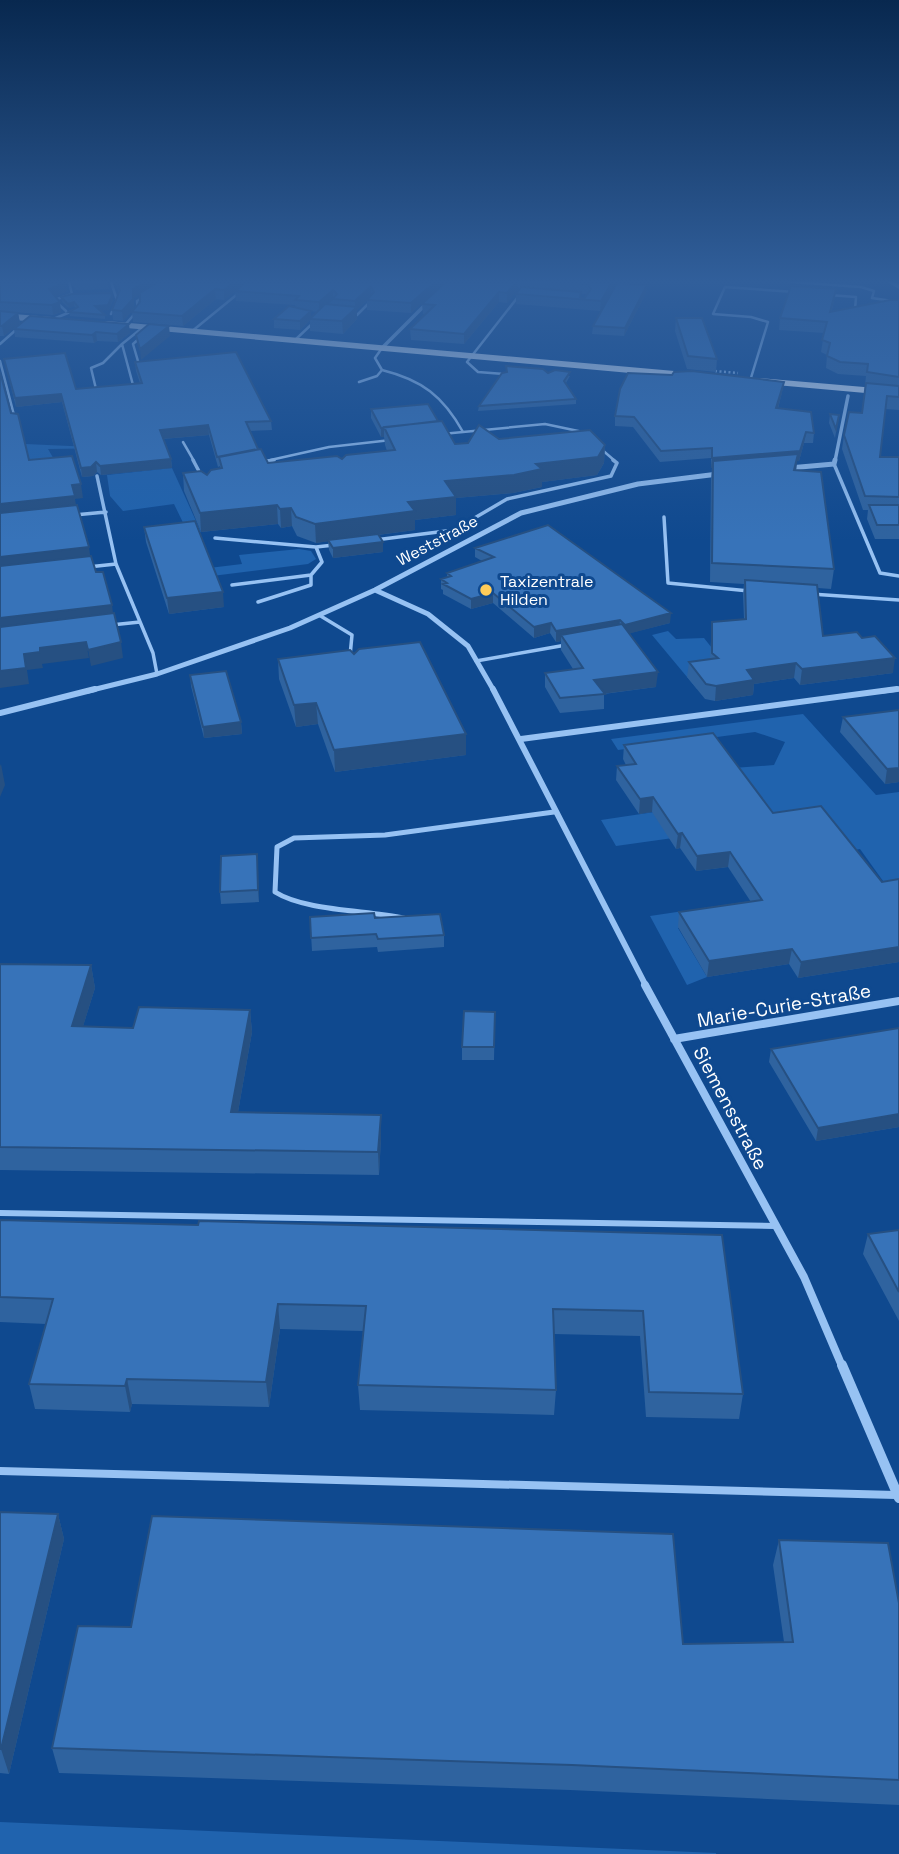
<svg xmlns="http://www.w3.org/2000/svg" width="899" height="1854" viewBox="0 0 899 1854" font-family="'Space Grotesk',sans-serif">
<style>
.green{fill:#2063ae}
.lines{fill:none;stroke-linecap:round;stroke-linejoin:round}
.path{stroke:#97c2f3;stroke-width:2.5;stroke-dasharray:2 2.5;stroke-linecap:butt}
.service-far4{stroke:#97c2f3;stroke-width:2.5}
.service-far3{stroke:#97c2f3;stroke-width:3.5}
.service-far2{stroke:#97c2f3;stroke-width:5}
.service-far1{stroke:#97c2f3;stroke-width:6}
.service{stroke:#97c2f3;stroke-width:8}
.minor-far4{stroke:#97c2f3;stroke-width:3.5}
.minor-far3{stroke:#97c2f3;stroke-width:5}
.minor-far2{stroke:#97c2f3;stroke-width:6}
.minor-far1{stroke:#97c2f3;stroke-width:8}
.minor{stroke:#97c2f3;stroke-width:10}
.primary{fill:#e3efff;fill-rule:evenodd}
.wall{fill:#2f639f;fill-rule:evenodd}
.shaded-wall{fill:#265082}
.building{fill:#3773b9;stroke:#265082;stroke-width:2}
.poi-dot{fill:#ffcc59;stroke:#0f498f;stroke-width:2.5}
.labels{text-anchor:middle;stroke-width:6;stroke-linejoin:round;paint-order:stroke}
.far-street-label{font-size:16px;fill:#fff;stroke:#0f498f}
.far-poi-label{font-size:16px;fill:#fff;stroke:#0f498f;text-anchor:start}
.street-label{font-size:19px;fill:#fff;stroke:#0f498f}
</style>
<rect width="100%" height="100%" fill="#0f498f"/>
<path class="green" d="M25 444 115 448 48 449 55 461 30 464Z
M172 468 201 532 190 537 174 504 123 511 110 496 107 475Z
M299 549 311 551 316 559 308 564 212 576 209 568 242 564 239 555Z
M668 631 676 639 704 638 731 672 697 689 652 635Z
M803 714 876 795 899 792V894L678 928 707 977 687 985 650 916 883 881 860 849 843 852 673 838 616 846 601 820 748 798 733 768 774 765 785 742 755 732 618 750 611 739Z
M0 1822 716 1853V1854H0Z"/>
<g class="lines">
<path class="path" d="M715 371 738 373"/>
<path class="service-far4" d="M111 282 117 300 111 314
M791 282 861 287 874 291 872 298 899 302
M829 295 856 297 855 310
M66 311 54 300 72 294 69 282
M352 315H357L371 301
M51 320 75 310
M124 326 138 310 137 301 145 296
M191 332 240 292
M295 340 313 323
M0 344 18 328
M382 348 375 358 382 370C422 380 443 396 463 432L545 424 583 432
M0 361 15 419
M140 368 133 344 141 337
M504 374 478 372 467 362 521 293
M750 381 768 322 751 317 713 314 725 287 795 292
M359 382 377 376 382 370
M128 387 133 385 122 344 142 328
M101 389H96L91 368 103 363 122 344
M442 434 463 432
M183 442 194 461
M600 448 615 461
M266 461 329 447 391 440"/>
<path class="service-far3" d="M193 460 201 475
M263 462 274 460
M834 464 880 573 899 576
M97 476 116 564 153 653 157 674
M74 515 106 512
M664 517 668 583 749 591
M215 538 316 547
M375 540 454 530 507 499 611 476 617 463 613 460
M88 567 116 564
M232 585 311 575 322 562 316 547 334 545
M811 594 899 600
M258 602 311 585V575
M319 615 352 635 350 656
M111 625 140 622
M476 661 566 645"/>
<path class="service-far2" d="M404 918C366 910 305 911 275 892L277 847 294 838 385 835 554 812"/>
<path class="service-far1" d="M0 1213 775 1226"/>
<path class="service" d="M0 1471 896 1495"/>
<path class="minor-far4" d="M891 282 899 287
M382 348 429 301
M835 461 848 396"/>
<path class="minor-far3" d="M789 468 834 464 835 460
M375 590 428 614 468 646 494 691
M88 691 157 674 290 628 375 590 521 513 638 484 718 474
M883 691 899 689"/>
<path class="minor-far2" d="M493 689 646 986
M0 713 95 689
M521 739 897 689"/>
<path class="minor-far1" d="M645 985 804 1277 842 1366
M674 1039 899 1001"/>
<path class="minor" d="M842 1365 899 1498"/>
<path class="primary" d="M0 313 52 317 57 320 52 323 0 319Z
M107 321 697 373 702 376 697 379 104 326V322Z
M759 378 899 390V396L755 383V379Z"/>
</g>
<path class="wall" d="M0 282 67 291 55 297 61 312 53 315 0 311Z
M71 282H108L109 289 75 290Z
M115 282H445L411 313 367 310V300L357 310V319L343 334 310 331V320L300 330 274 328V319L296 308 295 305 236 301 235 291 224 300 216 299 183 326 133 322 132 312 140 302V294L134 298V309L123 321 113 320 112 310 119 293ZM311 311 317 312 311 317Z
M446 282H613V289L600 311 516 304V294L520 289H518L507 303 499 302 464 344 411 340 410 329 425 314H423L422 304ZM581 294H588L584 299 581 297Z
M647 285 646 293 624 336 592 334 593 326Z
M836 289 832 311 899 300V410L885 409 880 457H899V539H875L867 519 868 510H863L842 449 844 435 862 413 866 376 838 374 826 368 827 355 821 352 824 333 779 330 780 318Z
M61 297 113 300 109 310H99L105 315V319L70 316 69 312 76 308 74 306 69 308 62 302Z
M0 311 18 313 20 323 4 336H0Z
M676 318 717 359 716 372 687 369 675 331Z
M14 329 130 333 118 342 97 341 94 343 15 337Z
M4 359 76 389 140 383 136 371 135 362 271 421 272 430 250 431 258 449 268 463 342 459 387 451 385 445 384 437H381L371 418V409L438 421 455 444 499 439 605 445 604 463 597 475 542 482V487L513 493 456 498V515L415 520V530L378 535 383 542V552L333 558 329 550 328 541 316 543 297 536 292 526 281 528 278 524 201 532 184 491 183 473 207 475 220 469V466L218 467 209 435 163 439 171 459 172 468 101 475 97 472 93 476 82 477 62 402 16 407Z
M548 373 570 376 566 383 576 399V404L478 411 479 406Z
M784 382 782 392 778 409 814 433 813 443H804L799 461H797L796 470 834 569 831 589 818 588 823 636 893 673 800 685 794 678 754 684 753 695 715 701 705 699 687 677 689 662 710 659 712 622 744 619 743 594 744 584 710 582 711 479 712 468H711V458L660 462 633 427 615 426V416Z
M830 414 839 415 835 438 829 423Z
M144 527 224 607 169 614 146 542Z
M475 548 670 623 630 633 656 687 604 694V709L560 713 545 687V673L573 669 561 650V641L556 642 550 633 534 638 493 603 471 609 443 594V590L441 589V579L447 577V573L482 561 475 557Z
M278 659 466 734V755L335 772 318 724 296 727 279 679Z
M190 675 241 722 242 734 204 738 191 686Z
M899 710V782L885 784 840 732 843 717Z
M624 745 773 813 882 882 899 879V962L798 978 789 964 707 977 678 927 679 912 751 902 728 867 696 871 680 848 676 849 652 812 639 814 616 780 617 766 626 765 623 759Z
M257 854 259 902 221 904 220 892Z
M310 917 375 918 444 935V947L378 952 377 947 312 951Z
M0 964 91 965 95 988 83 1026 133 1028 250 1010 252 1032 238 1112 381 1138 379 1175 0 1170Z
M495 1012 494 1060H462V1047Z
M899 1028V1127L816 1141 769 1062 771 1049Z
M0 1220 198 1225 722 1235 743 1394 739 1419 646 1417 640 1336 554 1334 556 1390 554 1415 360 1410 358 1385 363 1331 280 1329 269 1407 132 1404 130 1412 35 1409 29 1384 46 1324 0 1322Z
M899 1230V1321L863 1254 868 1234Z
M0 1512 58 1514 64 1539 9 1774 0 1773Z
M779 1540 899 1603V1805L570 1790 59 1773 52 1748 683 1644 784 1642 773 1565Z"/>
<path class="shaded-wall" d="M66 282 67 291 50 299 49 289Z
M144 282H160L134 298V309L123 321 122 311 133 289Z
M234 282H247L224 300V290Z
M435 282H445L411 313V303Z
M516 282H518V289L507 303V293Z
M612 282H613V289L600 311 601 301Z
M647 285 646 293 624 336 625 328Z
M371 286V296L357 310V319L343 334 342 321 355 308V301Z
M215 289 216 299 183 326 182 316Z
M333 290V300L319 312V302Z
M499 292V302L464 344V334Z
M112 296 113 300 109 310 95 311V306Z
M60 302 61 312 53 315 52 305Z
M74 302V306L69 308 68 304Z
M311 311V319H310V320L300 330V321Z
M18 313 20 323 4 336 2 326Z
M129 324 130 333 118 342 117 334Z
M169 326 170 336 141 360 140 349Z
M96 332 97 341 94 343 92 335Z
M784 382 782 392 775 419 776 408Z
M61 394 62 402 16 407 15 398Z
M208 425 209 435 161 439 160 430Z
M384 427V437H381V428Z
M806 432 804 443 799 461H797L796 472 794 470 713 461 712 468H711L712 458Z
M605 445 604 463 597 475 542 482V487L513 493 456 498V515L415 520V530L316 543 315 524 445 481 536 464Z
M171 459 172 468 101 475 100 466Z
M96 462 97 472 93 476 82 477 81 468Z
M81 484 83 498 75 499 77 511 0 520V504L72 485Z
M277 505 278 524 201 532 200 513Z
M291 508 292 526 281 528 280 509Z
M383 542V552L333 558V548Z
M89 547 91 562 0 573V557Z
M223 592 224 607 169 614 167 598Z
M493 593V603L471 609V599Z
M112 605 114 621 0 635V618Z
M671 613 670 623 624 635 625 625Z
M620 620 619 630 561 635V641L556 642V631Z
M551 623 550 633 534 638V627Z
M86 642 89 658 42 664 43 668 27 670 29 684 0 688V671L24 654 40 648Z
M121 642 123 658 91 666 88 650Z
M895 658 893 673 800 685 802 669Z
M796 663 794 678 754 684 753 695 715 701 716 686 747 670Z
M658 672 656 687 594 695V680Z
M316 703 318 724 296 727 294 705Z
M241 722 242 734 204 738 203 727Z
M466 734V755L335 772 334 750Z
M1 764 5 785 0 797V766Z
M899 768V782L885 784 887 769Z
M653 797 652 812 639 814 640 799Z
M682 833 680 848 676 849 678 834Z
M730 852 728 867 696 871 697 856Z
M257 854 258 867 259 902 258 890Z
M899 947V962L798 978 801 962Z
M792 949 789 964 707 977 709 961Z
M91 965 95 988 76 1049 72 1026Z
M250 1010 252 1032 234 1135 231 1112Z
M899 1114V1127L816 1141 818 1128Z
M381 1115V1138L379 1175 378 1152Z
M278 1304 280 1329 269 1407 266 1382Z
M127 1379 132 1404 130 1412 125 1386Z
M58 1514 64 1539 9 1774 1 1749Z"/>
<path class="building" d="M0 282H66L49 289 60 302 52 305 0 302Z
M117 282H144L133 289V299L122 311 112 310 120 290Z
M158 282H234L224 290 215 289 182 316 132 312 140 302V293Z
M246 282H435L411 303 367 300 374 292 371 286 355 301 333 299 337 294 333 290 319 302 295 300 299 296 235 291Z
M446 282H516L507 293 499 292 464 334 410 329 435 305 422 304Z
M549 282H612L601 301 516 294 521 287 581 292 580 297 584 299 591 289 588 284Z
M617 283 647 285 625 328 593 326Z
M791 286 836 289 830 312 890 300H899V377L867 372 868 364 840 362 827 356 830 343 822 340 827 322 780 318Z
M111 293 112 296 108 305 95 306 105 315 69 312 78 307 74 302 68 304 61 297 72 294Z
M325 304 357 307 342 321 310 319Z
M289 306 311 311 300 321 274 319Z
M0 311 18 313 2 326H0Z
M30 316 129 324 117 334 96 332 92 335 14 329Z
M676 318H702L717 359 688 356Z
M149 324 169 326 140 349 136 335Z
M236 352 271 421 246 422 258 449 217 457 208 425 160 430 171 459 100 466 96 462 91 467 81 468 61 394 15 398 4 359 65 353 76 389 142 383 135 362Z
M506 366 543 369 548 373 555 370 570 372 564 381 576 399 479 406 502 373 507 372Z
M692 371 784 382 776 408 811 412 814 433 806 432 800 451 712 458V448L661 451 634 417 615 416 620 389 628 373 672 375 674 372Z
M0 372 11 413 18 414 29 460 72 456 81 484 72 485 75 496 0 504Z
M866 383 899 386V397L887 396 880 457H899V497L865 496 844 435 849 412 862 413Z
M428 404 438 421 381 428 371 409Z
M830 414 839 415 836 429Z
M442 421 455 444 468 443 479 425 499 439 590 430 605 445 598 457 536 464 542 469 514 475 445 481 456 497 408 502 415 511 315 524 296 517 291 508 280 509 277 505 200 513 183 473 201 471 207 475 211 470 222 468 219 457 261 449 268 463 337 456 342 459 346 455 395 450 384 427Z
M798 454 794 470 821 472 834 569 712 563 713 461Z
M77 505 89 547 0 557V513Z
M869 505H899V525H877Z
M195 521 223 592 167 598 144 527Z
M548 525 671 613 625 625 620 620 556 631 551 623 534 627 493 593 471 599 443 584 447 583 441 579 451 576 447 573 494 557 475 548Z
M378 534 383 542 333 548 328 540Z
M91 556 96 572H103L112 605 0 618V566Z
M745 580 817 585 823 636 857 632 862 638 875 636 895 658 802 669 796 663 747 670 754 680 716 686 706 684 689 662 718 658 712 653V622L746 619Z
M114 613 121 642 88 650 86 642 40 648V652L24 654 26 668 0 671V627Z
M622 624 658 672 594 680 605 694 560 698 545 673 583 668 561 635Z
M420 642 466 734 334 750 316 703 294 705 278 659 350 650 354 654 359 649Z
M226 671 241 722 203 727 190 675Z
M899 710V768L887 769 843 717Z
M713 733 773 813 821 806 882 882 899 879V947L801 962 792 949 709 961 679 912 762 900 730 852 697 856 682 833 678 834 653 797 640 799 617 766 636 764 624 745Z
M257 854 258 890 220 892 221 856Z
M374 913 375 918 440 914 444 935 378 939 376 934 311 938 310 917Z
M0 964 91 965 72 1026 133 1028 139 1007 250 1010 231 1112 381 1115 378 1152 0 1147Z
M464 1011 495 1012 494 1047H462Z
M899 1028V1114L818 1128 771 1049Z
M0 1220 198 1225 199 1221 722 1235 743 1394 649 1392 643 1311 553 1309 556 1390 358 1385 366 1306 278 1304 266 1382 127 1379 125 1386 29 1384 53 1299 0 1297Z
M899 1230V1292L868 1234Z
M0 1512 58 1514 1 1749H0Z
M152 1516 673 1534 683 1644 793 1642 779 1540 888 1543 899 1603V1780L572 1765 52 1748 78 1626 131 1627Z"/>
<linearGradient id="sky" x2="0" y2="1"><stop stop-color="#08284f"/><stop offset="0.52" stop-color="#315f9b"/><stop offset="1" stop-color="#315f9b" stop-opacity="0"/></linearGradient>
<rect width="899" height="541" fill="url(#sky)"/>
<circle class="poi-dot" cx="486" cy="590" r="7"/>
<g class="labels">
<g class="far-street-label">
<text transform="translate(437 540) rotate(-28)" y="6">Weststraße</text>
</g>
<g class="far-poi-label">
<text x="500" y="587">Taxizentrale<tspan x="500" dy="18">Hilden</tspan></text>
</g>
<g class="street-label">
<text transform="translate(784 1005) rotate(-10)" y="7">Marie-Curie-Straße</text>
<text transform="translate(731 1108) rotate(62)" y="7">Siemensstraße</text>
</g>
</g>
</svg>
